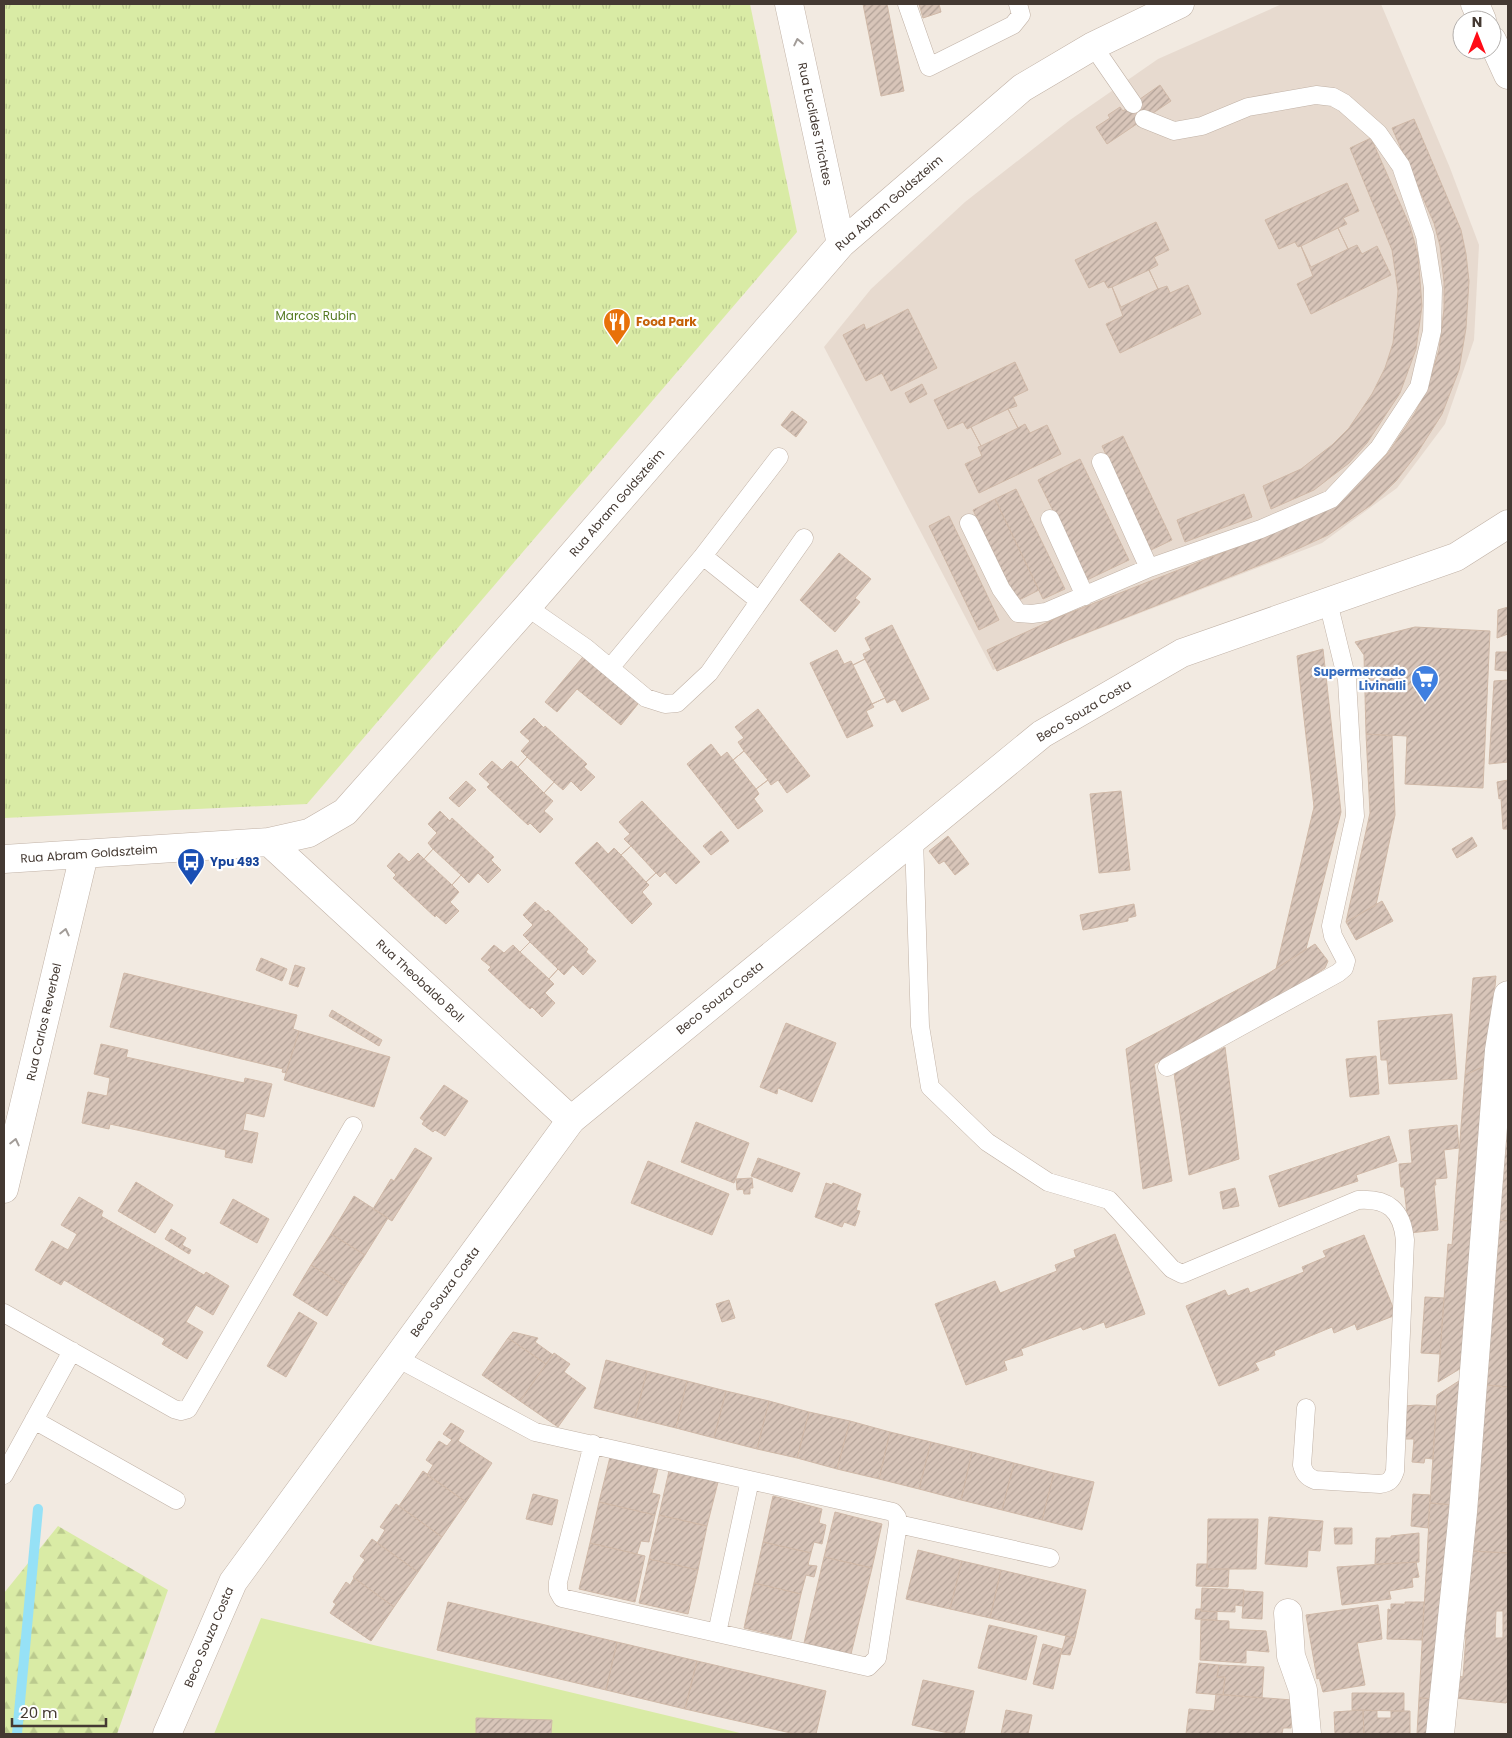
<svg xmlns="http://www.w3.org/2000/svg" width="1512" height="1738" viewBox="0 0 1512 1738" font-family="Poppins,sans-serif">
<style>
.residential{fill:#e7dacf}
.grass{fill:#d9eba5}
.forest{fill:url(#forest-firs)}
.park{fill:url(#park-tufts)}
.lines{fill:none;stroke-linecap:round;stroke-linejoin:round}
.stream{stroke:#96e1f6;stroke-width:10}
.building{fill:url(#building-hatch);stroke:#d0b9a8;fill-rule:evenodd}
.service-casing{stroke:#c1b2a6;stroke-width:19}
.minor-casing{stroke:#c1b2a6;stroke-width:29}
.tertiary-casing{stroke:#c1b2a6;stroke-width:29}
.service{stroke:#fff;stroke-width:18}
.minor{stroke:#fff;stroke-width:28}
.tertiary{stroke:#fff;stroke-width:28}
.oneway{stroke:#a29c98}
.labels{text-anchor:middle;stroke-width:4.5;stroke-linejoin:round;paint-order:stroke}
.street-label{font-size:12px;fill:#443932;stroke:#fff}
.park-label{font-size:12px;fill:#547a21;stroke:#fff}
.food-label{font-size:12px;font-weight:bold;fill:#c56008;stroke:#fff;text-anchor:start}
.shop-label{font-size:12px;font-weight:bold;fill:#366cbe;stroke:#fff;text-anchor:end}
.transit-label{font-size:12px;font-weight:bold;fill:#164399;stroke:#fff;text-anchor:start}
</style>
<defs>
<pattern id="forest-firs" width="22" height="20" patternUnits="userSpaceOnUse" patternTransform="scale(1.25)"><rect width="22" height="20" fill="#d9eba5"/><path d="M5 1l3.5 6h-7zM16 11l3.5 6h-7z" fill="#bbca8e"/></pattern>
<pattern id="park-tufts" width="24" height="20" patternUnits="userSpaceOnUse" patternTransform="scale(1.25)"><rect width="24" height="20" fill="#d9eba5"/><path d="M3 7l-1-3M5 7V3M7 7l1-3M15 17l-1-3M17 17v-4M19 17l1-3" fill="none" stroke="#bbca8e"/></pattern>
<pattern id="building-hatch" width="6" height="6" patternUnits="userSpaceOnUse" patternTransform="scale(1.25)"><rect width="6" height="6" fill="#d8c5b9"/><path d="M-1 1l2-2M0 6l6-6M5 7l2-2" fill="none" stroke="#b1a197"/></pattern>
</defs>
<rect width="100%" height="100%" fill="#f2eae1"/>
<path class="residential" d="M1282 4H1381L1450 168 1479 245 1474 340 1445 424 1397 488 1322 543 993 670 824 347 871 289 965 202 1070 120 1158 59Z"/>
<path class="grass" d="M261 1618 744 1734H214Z"/>
<path class="forest" d="M58 1526 168 1590 117 1734H4V1593Z"/>
<path class="park" d="M4 4H750L797 232 307 804 4 818Z"/>
<g class="lines">
<path class="stream" d="M17 1734 38 1509"/>
</g>
<path class="building" d="M863 4H887L904 91 881 96Z
M915 4H939L941 12 923 18 919 4Z
M1160 85 1171 101 1107 144 1096 127 1110 118 1108 115 1120 107 1123 111Z
M1414 119 1461 230 1466 254 1469 281 1466 328 1459 370 1442 414 1416 455 1396 481 1371 505 1328 535 1278 558 1068 640 997 671 987 650 1059 617 1303 521 1344 496 1388 453 1415 413 1427 389 1439 350 1444 309V282L1440 246 1434 223 1392 128Z
M1371 138 1410 226 1418 255 1422 306 1416 349 1400 393 1367 443 1349 463 1314 490 1271 509 1263 486 1301 469 1332 445 1349 428 1372 394 1385 368 1393 343 1398 291 1392 250 1350 148Z
M1347 183 1359 211 1343 218 1347 224 1338 228 1348 249 1357 245 1362 254 1377 246 1391 275 1311 314 1297 284 1313 276 1301 246 1298 247 1295 242 1279 249 1265 220Z
M1156 222 1169 250 1154 257 1158 265 1149 270 1158 289 1167 286 1170 293 1188 285 1201 314 1120 353 1106 324 1123 316 1112 287 1108 288 1104 281 1089 288 1075 260Z
M1338 228 1348 249 1311 267 1301 246Z
M1149 270 1158 289 1121 307 1112 287Z
M908 309 937 368 891 391 882 373 866 381 843 335 864 324 866 330Z
M1015 362 1028 390 1013 397 1017 406 1008 409 1018 428 1025 424 1030 433 1047 425 1061 454 979 493 965 464 982 456 978 447 981 446 971 427 967 429 963 422 948 429 934 400Z
M922 384 927 394 910 403 905 393Z
M1008 409 1018 428 981 446 971 427Z
M792 411 807 422 796 437 781 425Z
M1123 436 1172 540 1151 550 1102 446Z
M1080 459 1129 560 1087 580 1038 480Z
M1016 489 1065 589 1043 599 995 499Z
M1244 494 1252 517 1185 542 1177 520Z
M995 499 1039 590 1017 601 973 510Z
M949 516 999 620 979 630 929 526Z
M839 553 871 579 855 598 860 602 835 632 800 600Z
M1508 607V634L1497 638 1498 610Z
M892 625 929 699 902 712 895 699 887 703 885 698 872 704 874 707 866 711 873 726 847 738 810 663 837 650 844 664 851 661 853 665 865 659 863 654 871 650 865 638Z
M1415 627 1490 631 1483 788 1405 784 1407 736 1366 734 1364 655 1355 642Z
M1323 649 1341 812 1306 949 1276 969 1314 807 1297 656Z
M587 652 642 699 621 725 577 689 557 712 545 702Z
M1496 652H1508V671L1495 670Z
M865 659 885 698 872 704 853 665Z
M1508 680V762L1489 764 1494 681Z
M758 709 810 776 787 793 778 780 771 785 768 780 756 789 759 794 754 799 763 811 738 829 687 764 711 744 721 757 727 752 733 760 744 751 738 742 744 738 735 727Z
M534 718 544 728 545 726 587 764 584 767 595 777 581 791 571 781 563 790 554 782 544 793 553 801 544 811 553 819 540 833 530 823 528 825 487 787 490 784 479 774 492 761 502 770 511 761 518 767 527 757 521 751 530 741 520 732Z
M1366 734 1392 736 1395 815 1376 905 1346 922 1370 813Z
M744 751 768 780 756 789 733 760Z
M527 757 554 782 544 793 518 767Z
M1508 780V829H1503L1501 798 1499 799 1497 782Z
M466 781 476 790 459 807 449 798Z
M1121 791 1130 870 1099 873 1090 794Z
M642 801 700 862 676 884 665 872 660 877 656 873 646 882 649 885 642 892 652 904 632 924 575 863 597 842 608 854 614 848 621 855 631 846 624 839 630 834 619 822Z
M440 811 450 821 452 818 494 857 491 860 501 870 488 883 478 873 469 883 461 875 452 885 459 892 450 902 459 911 446 924 436 915 435 917 393 878 396 875 387 866 399 853 409 862 418 853 424 859 433 849 428 843 437 833 428 824Z
M721 831 729 841 711 855 703 846Z
M948 836 969 864 955 875 944 861 939 864 929 851Z
M1472 837 1477 846 1457 858 1452 849Z
M631 846 656 873 646 882 621 855Z
M433 849 461 875 452 885 424 859Z
M1382 901 1393 921 1356 940 1346 922Z
M535 902 546 912 548 910 588 949 586 952 596 961 583 975 573 965 564 975 558 969 549 979 554 984 545 993 555 1003 542 1017 532 1007 530 1009 488 970 491 967 481 959 494 945 504 953 513 945 520 952 530 942 523 935 533 925 523 915Z
M1134 904 1136 916 1128 918V921L1083 930 1080 915Z
M530 942 558 969 549 979 520 952Z
M1315 944 1328 961 1325 968 1282 997 1154 1064 1172 1181 1143 1189 1126 1049 1269 973Z
M261 958 287 969 282 981 256 970Z
M295 965 305 968 298 987 289 984Z
M124 973 297 1015 293 1029 299 1031 286 1073 282 1072 283 1069 110 1027Z
M1496 976 1488 1064 1465 1075 1473 978Z
M332 1010 382 1040 379 1046 329 1016Z
M1452 1014 1457 1079 1389 1084 1387 1060H1381L1378 1021Z
M786 1023 836 1043 812 1102 778 1088 777 1094 760 1087Z
M299 1031 390 1057 374 1107 284 1080Z
M101 1044 128 1050 126 1057 244 1083 245 1078 272 1084 264 1117 246 1113 243 1130 258 1133 252 1163 225 1157 226 1150 110 1124 109 1129 82 1123 88 1092 107 1096 110 1078 94 1074Z
M1225 1047 1239 1159 1189 1175 1174 1073Z
M1376 1056 1379 1094 1350 1097 1346 1059Z
M1483 1067 1485 1078H1482L1484 1099H1481L1480 1112H1482L1463 1367 1438 1382 1448 1244 1452 1245 1465 1075Z
M444 1085 468 1101 445 1136 435 1130 433 1132 422 1124 424 1121 420 1118Z
M1508 1098V1221L1498 1220Z
M696 1122 749 1143 734 1183 681 1162Z
M1457 1125 1459 1148 1444 1150 1447 1178 1435 1179 1436 1185H1434L1438 1230 1409 1233 1404 1187H1401L1399 1164 1412 1163 1409 1130Z
M1389 1136 1397 1161 1356 1175 1358 1181 1279 1207 1269 1176Z
M415 1148 432 1158 392 1221 373 1209 391 1179 394 1181Z
M758 1158 800 1173 792 1192 751 1176Z
M648 1161 729 1194 712 1235 631 1203Z
M752 1178 753 1188H750V1194H744L743 1189 737 1190 736 1179Z
M136 1182 173 1205 155 1233 118 1211Z
M826 1183 832 1185 833 1183 861 1194 856 1210 860 1211 855 1226 844 1222 842 1227 815 1217Z
M1235 1188 1239 1206 1223 1209 1220 1192Z
M354 1196 388 1218 365 1255 331 1234Z
M79 1197 103 1211 101 1216 204 1275 206 1272 229 1286 213 1315 196 1305 186 1322 203 1332 187 1359 162 1344 165 1339 64 1280 61 1285 35 1270 52 1241 68 1250 77 1234 61 1225Z
M233 1199 269 1219 257 1243 220 1223Z
M1498 1220 1508 1221V1387L1486 1385Z
M171 1229 186 1238 182 1245 191 1250 189 1254 165 1239Z
M331 1234 365 1255 345 1286 311 1265Z
M1115 1234 1145 1314 1106 1328 1104 1322 1083 1330 1081 1327 1021 1349 1023 1355 1004 1361 1007 1370 966 1385 935 1304 995 1281 1000 1293 1057 1271 1055 1265 1076 1257 1074 1250Z
M1364 1235 1396 1315 1357 1330 1355 1324 1334 1333 1332 1327 1274 1351 1275 1355 1255 1363 1259 1370 1219 1386 1186 1306 1225 1290 1228 1296 1248 1288 1250 1293 1304 1272 1302 1267 1326 1257 1323 1251Z
M311 1265 345 1286 327 1316 293 1295Z
M1425 1297 1444 1298 1440 1354 1421 1353Z
M729 1300 735 1318 722 1322 716 1304Z
M299 1312 317 1323 286 1377 267 1366Z
M513 1332 538 1338 535 1342 553 1355 546 1364 508 1338Z
M508 1338 546 1364 520 1401 482 1375Z
M554 1353 570 1364 564 1372 586 1388 558 1427 520 1401Z
M606 1360 647 1371 635 1418 594 1408Z
M647 1371 687 1381 676 1428 635 1418Z
M1462 1379 1454 1505 1430 1503 1437 1395Z
M687 1381 726 1391 714 1438 676 1428Z
M1486 1385 1508 1387V1553L1472 1551Z
M726 1391 769 1401 757 1449 714 1438Z
M769 1401 809 1412 797 1458 757 1449Z
M1416 1405 1436 1406 1433 1459 1425 1458 1424 1463 1412 1462 1414 1439H1403L1405 1406Z
M809 1412 850 1421 837 1469 797 1458Z
M850 1421 890 1432 879 1479 837 1469Z
M451 1423 464 1431 458 1441 492 1463 466 1502 427 1475 433 1465 426 1460 439 1441 447 1446 452 1440 443 1434Z
M890 1432 931 1442 919 1489 879 1479Z
M931 1442 972 1452 961 1500 919 1489Z
M972 1452 1014 1463 1002 1510 961 1500Z
M610 1457 658 1468 652 1493 660 1495 655 1515 599 1502Z
M1014 1463 1054 1473 1042 1520 1002 1510Z
M423 1471 466 1502 442 1537 399 1506Z
M669 1471 718 1482 707 1526 659 1515Z
M1054 1473 1094 1482 1082 1530 1042 1520Z
M533 1494 558 1500 552 1525 526 1519Z
M1413 1494 1430 1495 1428 1528 1411 1526Z
M773 1496 822 1509 819 1523 826 1525 822 1544 814 1542 811 1553 763 1542Z
M599 1502 655 1515 649 1542 641 1541 637 1554 590 1543Z
M1430 1503 1454 1505 1439 1699 1419 1698Z
M396 1504 442 1537 418 1572 377 1543 385 1530 380 1527Z
M835 1512 882 1524 872 1568 824 1557Z
M659 1515 707 1526 698 1570 649 1559Z
M1269 1517 1323 1521 1320 1551 1308 1550 1307 1567 1265 1564Z
M1208 1519H1258L1256 1569H1207Z
M1334 1528H1352V1544H1335Z
M1419 1533V1562L1375 1564 1376 1538H1391V1536Z
M372 1539 418 1572 394 1607 353 1577 365 1560 360 1556Z
M763 1542 811 1553 808 1565 817 1566 814 1577 806 1575 801 1594 754 1583Z
M590 1543 645 1556 635 1602 579 1589Z
M918 1550 962 1561 950 1609 906 1599Z
M1472 1551 1508 1553V1700L1506 1703 1455 1698 1457 1676 1463 1677 1466 1636H1459L1462 1606H1468ZM1496 1611H1503V1638H1495Z
M824 1557 872 1568 851 1654 804 1643Z
M649 1559 698 1570 688 1614 639 1603Z
M962 1561 1001 1570 990 1618 950 1609Z
M1416 1562 1419 1577 1412 1578 1413 1587 1389 1591 1391 1599 1342 1605 1337 1567Z
M1197 1564H1207V1569H1229L1228 1587 1196 1586Z
M1001 1570 1086 1590 1075 1638 990 1618Z
M354 1578 394 1607 371 1641 330 1613 336 1604 333 1602 346 1582 350 1585Z
M754 1583 801 1594 791 1639 744 1628Z
M1202 1588 1244 1590 1243 1606 1235 1605V1612L1201 1611Z
M1244 1591 1263 1592 1262 1619 1242 1618Z
M448 1602 617 1642 606 1690 437 1650Z
M1405 1602H1424L1422 1640 1387 1639 1388 1609 1391 1610V1604H1405Z
M1378 1605 1382 1639 1357 1643 1365 1685 1323 1692 1319 1678 1317 1679 1306 1615Z
M1196 1609H1201V1611L1217 1612V1620L1195 1619Z
M1201 1620 1229 1621V1629L1266 1631 1269 1652 1246 1650V1663L1200 1660Z
M989 1625 1037 1636 1026 1680 978 1668Z
M1066 1636 1075 1638 1070 1655 1061 1654Z
M617 1642 697 1661 685 1709 606 1690Z
M1043 1644 1062 1649 1053 1689 1033 1684Z
M697 1661 826 1691 816 1734H795L685 1709Z
M1199 1663 1219 1665 1217 1677H1225L1223 1695 1196 1693Z
M1219 1665 1264 1667 1262 1698 1223 1695 1225 1677H1217Z
M923 1680 974 1691 964 1734H953L912 1725Z
M1352 1693H1404V1711L1352 1710Z
M1216 1694 1292 1700 1291 1728H1283L1282 1734H1186L1189 1709 1214 1711Z
M1419 1698 1439 1699 1436 1734H1417Z
M1006 1710 1032 1715 1028 1734H1001Z
M1363 1710 1364 1734H1335L1334 1712Z
M1363 1710 1377 1711V1718H1391V1711H1410V1734H1364Z
M476 1718 552 1720 551 1734H476Z"/>
<g class="lines">
<defs>
<path id="service" d="M907 4 929 67 1013 25 1021 15 1018 4
M1093 46 1133 104
M1101 462 1149 568
M1050 519 1085 596
M969 523 1001 589 1018 613 1032 614 1046 612 1149 568 1261 529 1331 499 1379 448 1419 387 1432 331 1433 288 1425 236 1401 166 1378 133 1344 103 1333 97 1316 95 1248 107 1202 126 1174 131 1144 119
M703 556 758 600
M527 607 586 648 646 698 665 704 677 703 709 673 804 538
M610 668 703 556 779 457
M914 839 920 1026 930 1087 987 1142 1048 1182 1109 1200 1172 1269 1182 1274 1358 1200C1388 1198 1402 1210 1405 1240L1395 1471C1392 1480 1389 1483 1380 1484L1315 1480C1307 1477 1304 1473 1302 1465L1306 1408
M1167 1067 1338 973 1344 968 1346 961 1333 936 1331 926 1355 816 1347 680 1328 602
M4 1313 174 1409 181 1411 188 1409 353 1126
M397 1358 535 1432 893 1512 897 1517 898 1524 877 1658 868 1667 562 1598 558 1591V1582L593 1444
M34 1420 176 1500
M4 1475 72 1351
M898 1524 1050 1558
M717 1633 750 1480"/>
<path id="minor" d="M789 4 841 244
M269 842 571 1120
M4 859 269 842 309 833 345 812 527 607 841 244 1022 88 1093 46 1180 4
M4 1189 84 855
M1288 1613 1291 1656 1303 1690 1307 1734
M1440 1734 1463 1512 1499 1050 1508 995"/>
<path id="tertiary" d="M1475 4 1482 20
M1492 40 1508 75
M167 1734 233 1582 571 1120 1042 734 1182 653 1456 557 1508 524"/>
</defs>
<use href="#service" class="service-casing"/>
<use href="#minor" class="minor-casing"/>
<use href="#tertiary" class="tertiary-casing"/>
<use href="#service" class="service"/>
<use href="#minor" class="minor"/>
<use href="#tertiary" class="tertiary"/>
</g>
<defs><path id="oneway-chevron" d="M-2-3.5L2.5 0L-2 3.5" fill="none" stroke-width="1.6" stroke-linecap="round" stroke-linejoin="round" transform="scale(1.25)"/></defs>
<g class="oneway">
<use href="#oneway-chevron" transform="translate(798 42) rotate(-102)"/>
<use href="#oneway-chevron" transform="translate(65 932) rotate(-77)"/>
<use href="#oneway-chevron" transform="translate(15 1142) rotate(-77)"/>
</g>
<defs>
<symbol id="restaurant-pin" viewBox="-11 -11 22 30"><path d="M0 17L-7.5 6A9.5 9.5 0 1 1 7.5 6Z" fill="#e8710a" stroke="#fff"/><path d="M-5-6h1v4h1v-4h1v4h1v-4h1v5L-1.5 .5V6h-2V.5L-5-1ZM5-6V6H3V1.5H1.5Q1.5-4 5-6Z" fill="#fff"/></symbol>
<symbol id="supermarket-pin" viewBox="-11 -11 22 30"><path d="M0 17L-7.5 6A9.5 9.5 0 1 1 7.5 6Z" fill="#3f7fe0" stroke="#fff"/><path d="M-6-5.5h2.5l.6 2H6L4.5 2H-2.5L-4.4-4H-6ZM-1.5 3.2a1.3 1.3 0 1 0 .1 0ZM3 3.2a1.3 1.3 0 1 0 .1 0Z" fill="#fff"/></symbol>
<symbol id="bus-pin" viewBox="-11 -11 22 30"><path d="M0 17L-7.5 6A9.5 9.5 0 1 1 7.5 6Z" fill="#1a4fb4" stroke="#fff"/><path d="M-5-6H5V4H4V6H2V4H-2V6H-4V4H-5ZM-3.5-4V0h7V-4ZM-3.5 1.2v1.5H-2V1.2ZM2 1.2v1.5H3.5V1.2Z" fill="#fff"/></symbol>
</defs>
<g fill-rule="evenodd">
<use href="#restaurant-pin" x="601" y="306" width="32" height="43"/>
<use href="#supermarket-pin" x="1409" y="663" width="32" height="43"/>
<use href="#bus-pin" x="175" y="846" width="32" height="43"/>
</g>
<g class="labels">
<g class="street-label">
<text transform="translate(815 124) rotate(78)" y="4">Rua Euclides Trichtes</text>
<text transform="translate(889 203) rotate(-41)" y="4">Rua Abram Goldszteim</text>
<text transform="translate(617 503) rotate(-49)" y="4">Rua Abram Goldszteim</text>
<text transform="translate(1084 711) rotate(-31)" y="4">Beco Souza Costa</text>
<text transform="translate(89 854) rotate(-4)" y="4">Rua Abram Goldszteim</text>
<text transform="translate(420 981) rotate(43)" y="4">Rua Theobaldo Boll</text>
<text transform="translate(720 998) rotate(-39)" y="4">Beco Souza Costa</text>
<text transform="translate(44 1022) rotate(-77)" y="4">Rua Carlos Reverbel</text>
<text transform="translate(445 1292) rotate(-54)" y="4">Beco Souza Costa</text>
<text transform="translate(209 1637) rotate(-67)" y="4">Beco Souza Costa</text>
</g>
<g class="park-label">
<text x="316" y="320">Marcos Rubin</text>
</g>
<g class="food-label">
<text x="636" y="326">Food Park</text>
</g>
<g class="shop-label">
<text x="1406" y="676">Supermercado<tspan x="1406" dy="14">Livinalli</tspan></text>
</g>
<g class="transit-label">
<text x="210" y="866">Ypu 493</text>
</g>
</g>
<rect width="1512" height="1738" fill="none" stroke="#443932" stroke-width="10"/>
<g transform="translate(1477 35)"><circle r="24" fill="#ffffff" stroke="#b4b0ad"/>
<path d="M0-4L9 19L0 12L-9 19Z" fill="#ff0b16"/>
<text y="-8" font-size="14" font-weight="bold" text-anchor="middle" fill="#443932">N</text>
</g>
<path d="M12 1718v8h94v-8" fill="none" stroke="#443932" stroke-width="2.5"/>
<text x="20" y="1718" font-size="15" fill="#443932" stroke="#ffffff" stroke-width="4" paint-order="stroke">20 m</text>
</svg>
